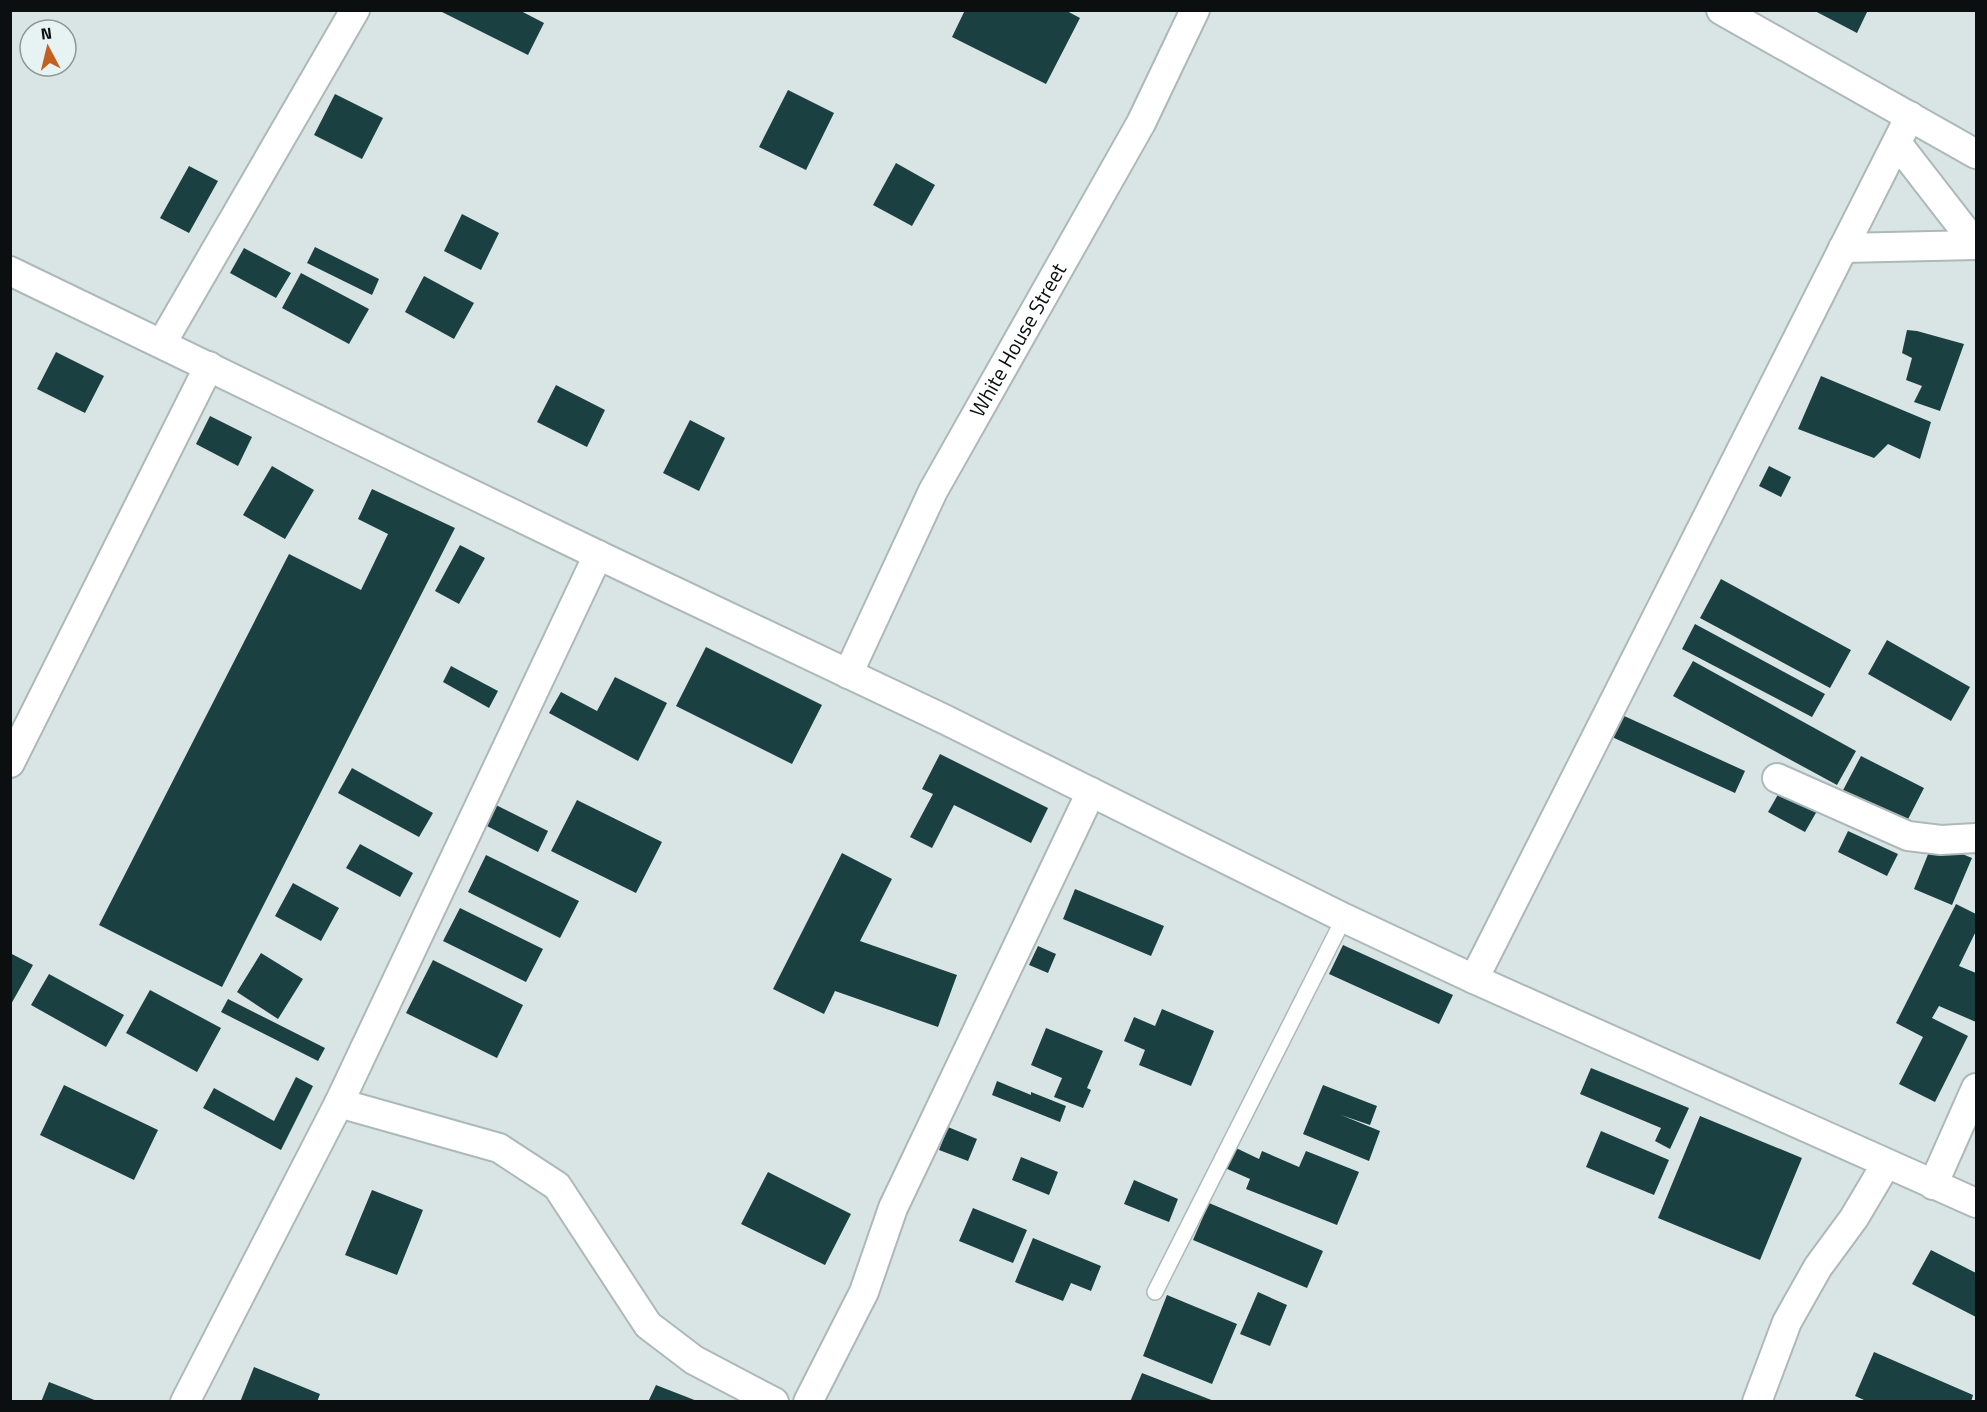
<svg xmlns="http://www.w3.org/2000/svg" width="1987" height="1412" viewBox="0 0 1987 1412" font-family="'Titillium Web',sans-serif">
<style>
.building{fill:#1b4042}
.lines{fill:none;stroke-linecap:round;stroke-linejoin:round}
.lane-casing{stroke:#adb8b8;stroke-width:18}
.street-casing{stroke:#adb8b8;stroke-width:32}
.lane{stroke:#fff;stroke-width:15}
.street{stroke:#fff;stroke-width:28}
.labels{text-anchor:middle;stroke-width:6;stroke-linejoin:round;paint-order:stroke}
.street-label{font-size:21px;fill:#0b0f0f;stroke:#e7f2f3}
</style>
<rect width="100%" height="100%" fill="#d9e5e5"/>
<path class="building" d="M438 10H519L544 23 528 55Z
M965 10H1065L1080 18 1046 84 952 37Z
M1813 10H1868L1857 33Z
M788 90 834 113 806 170 759 147Z
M335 94 383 118 362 159 314 135Z
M896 163 935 185 912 226 873 205Z
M189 166 218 181 189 233 160 218Z
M462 214 499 233 481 270 444 251Z
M315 247 379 279 372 295 307 263Z
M244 248 291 273 276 298 230 273Z
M301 273 369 309 349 344 282 308Z
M424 276 474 303 454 339 405 312Z
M1907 330 1917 331 1964 344 1940 411 1914 402 1922 386 1906 380 1912 358 1902 353Z
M56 352 104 376 85 413 37 389Z
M1821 376 1931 422 1920 459 1888 444 1874 458 1798 429Z
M556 385 605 410 587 447 537 422Z
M210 416 252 437 238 466 196 444Z
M690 420 725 438 699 491 663 473Z
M272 466 314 490 285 539 243 515Z
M1769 466 1791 477 1781 497 1759 486Z
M372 489 455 528 222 987 99 925 289 554 361 590 388 534 358 519Z
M460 545 485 558 459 604 435 591Z
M1721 579 1851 650 1830 688 1700 618Z
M1695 624 1825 694 1812 717 1682 649Z
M1887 640 1970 687 1951 721 1868 674Z
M706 647 822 705 792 764 676 706Z
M1693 661 1856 751 1837 785 1673 696Z
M451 666 498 691 489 708 443 682Z
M615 677 667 703 638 761 549 713 561 692 597 711Z
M1622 715 1745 771 1735 793 1612 737Z
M940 754 1048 808 1031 843 954 805 932 848 910 837 933 794 922 789Z
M1861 756 1924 788 1904 827 1841 794Z
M352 768 433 813 419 837 338 793Z
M1780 791 1817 811 1805 832 1768 812Z
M577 800 662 842 636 893 551 851Z
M496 805 548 831 538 852 485 825Z
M1848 831 1898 854 1887 876 1838 852Z
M1933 842 1972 858 1952 905 1914 889Z
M360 844 413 873 400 897 346 868Z
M842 853 892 879 860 941 957 975 938 1027 835 991 824 1014 773 989Z
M486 855 579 901 560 938 468 892Z
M293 883 339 908 321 941 275 916Z
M1075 889 1164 926 1151 956 1063 919Z
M1956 904 1976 914V931L1959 966 1976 973V1022L1939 1006 1932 1018 1968 1036 1935 1102 1899 1084 1923 1037 1896 1023Z
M460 908 543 949 526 982 443 941Z
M1343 945 1453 995 1439 1024 1329 974Z
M1038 946 1056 954 1048 973 1029 965Z
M10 953 33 965 10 1006Z
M261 953 303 979 278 1019 237 992Z
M433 960 523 1005 497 1058 406 1013Z
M49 974 124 1015 106 1047 31 1005Z
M150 990 221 1028 197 1072 126 1033Z
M228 999 325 1048 318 1061 221 1012Z
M1162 1009 1214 1031 1191 1086 1139 1065 1145 1050 1124 1041 1134 1017 1155 1026Z
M1046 1028 1103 1051 1087 1088 1091 1090 1083 1108 1054 1097 1062 1078 1031 1065Z
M1591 1068 1689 1108 1670 1149 1655 1141 1661 1128 1580 1094Z
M296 1077 313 1086 281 1150 203 1108 214 1088 274 1121Z
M997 1081 1031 1095V1092L1066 1106 1060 1122 992 1095Z
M64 1085 158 1130 134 1180 40 1135Z
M1323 1085 1377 1106 1370 1125 1341 1115 1380 1131 1369 1161 1303 1134Z
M1700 1116 1802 1158 1760 1260 1658 1218Z
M948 1127 977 1139 968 1161 939 1150Z
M1601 1131 1669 1160 1654 1195 1586 1167Z
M1234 1147 1259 1159 1262 1151 1299 1167 1306 1151 1359 1172 1337 1225 1246 1189 1250 1179 1225 1168Z
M1021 1157 1058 1172 1049 1195 1012 1180Z
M768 1172 851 1214 825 1265 741 1224Z
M1134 1180 1178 1199 1169 1222 1124 1204Z
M372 1190 423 1210 397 1275 345 1255Z
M1209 1203 1323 1251 1307 1288 1193 1240Z
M973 1208 1027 1230 1013 1263 959 1241Z
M1033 1238 1101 1266 1091 1291 1071 1283 1063 1301 1015 1282Z
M1931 1250 1976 1273V1317L1912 1284Z
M1258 1292 1287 1305 1270 1346 1240 1334Z
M1167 1295 1237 1324 1212 1384 1143 1356Z
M1874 1352 1973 1395 1971 1402H1863L1864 1400 1855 1396Z
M254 1367 320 1394 317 1402H240Z
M1142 1373 1214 1401V1402H1130Z
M49 1382 97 1401V1402H41Z
M656 1385 697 1401V1402H648Z"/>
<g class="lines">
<defs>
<path id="lane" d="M1155 1292 1344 918"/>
<g id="street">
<path d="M1721 10 1976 154"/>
<path d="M1897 143 1976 245"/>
<path d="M1843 248 1976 245"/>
<path d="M10 271 598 555 946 720 1344 918 1474 979 1976 1203"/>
<path d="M162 343 355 10"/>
<path id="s1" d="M848 674 933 491 1141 123 1195 10"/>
<path d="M10 763 209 366"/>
<path d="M1777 778 1908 836 1941 840 1976 838"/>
<path d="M1474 979 1910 116"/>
<path d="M339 1103 499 1148 557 1186 648 1325 694 1360 774 1402"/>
<path d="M1933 1185 1976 1088"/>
<path d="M185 1402 339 1103 598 555"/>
<path d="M808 1402 864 1292 893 1208 1091 792"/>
<path d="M1757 1402 1787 1322 1818 1267 1854 1218 1886 1164"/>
</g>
</defs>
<use href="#lane" class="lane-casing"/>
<use href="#street" class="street-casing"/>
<use href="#lane" class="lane"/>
<use href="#street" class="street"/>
</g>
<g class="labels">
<g class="street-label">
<text dy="7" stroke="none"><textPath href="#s1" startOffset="375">White House Street</textPath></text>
</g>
</g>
<rect width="1987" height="1412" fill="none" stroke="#0b0f0f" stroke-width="24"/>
<g transform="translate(48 48) rotate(353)"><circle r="28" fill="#e7f2f3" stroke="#8f9798" stroke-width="1.5"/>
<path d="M0-4.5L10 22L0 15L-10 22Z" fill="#c1601f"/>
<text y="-9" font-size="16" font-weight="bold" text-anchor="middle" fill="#0b0f0f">N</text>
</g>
</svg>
